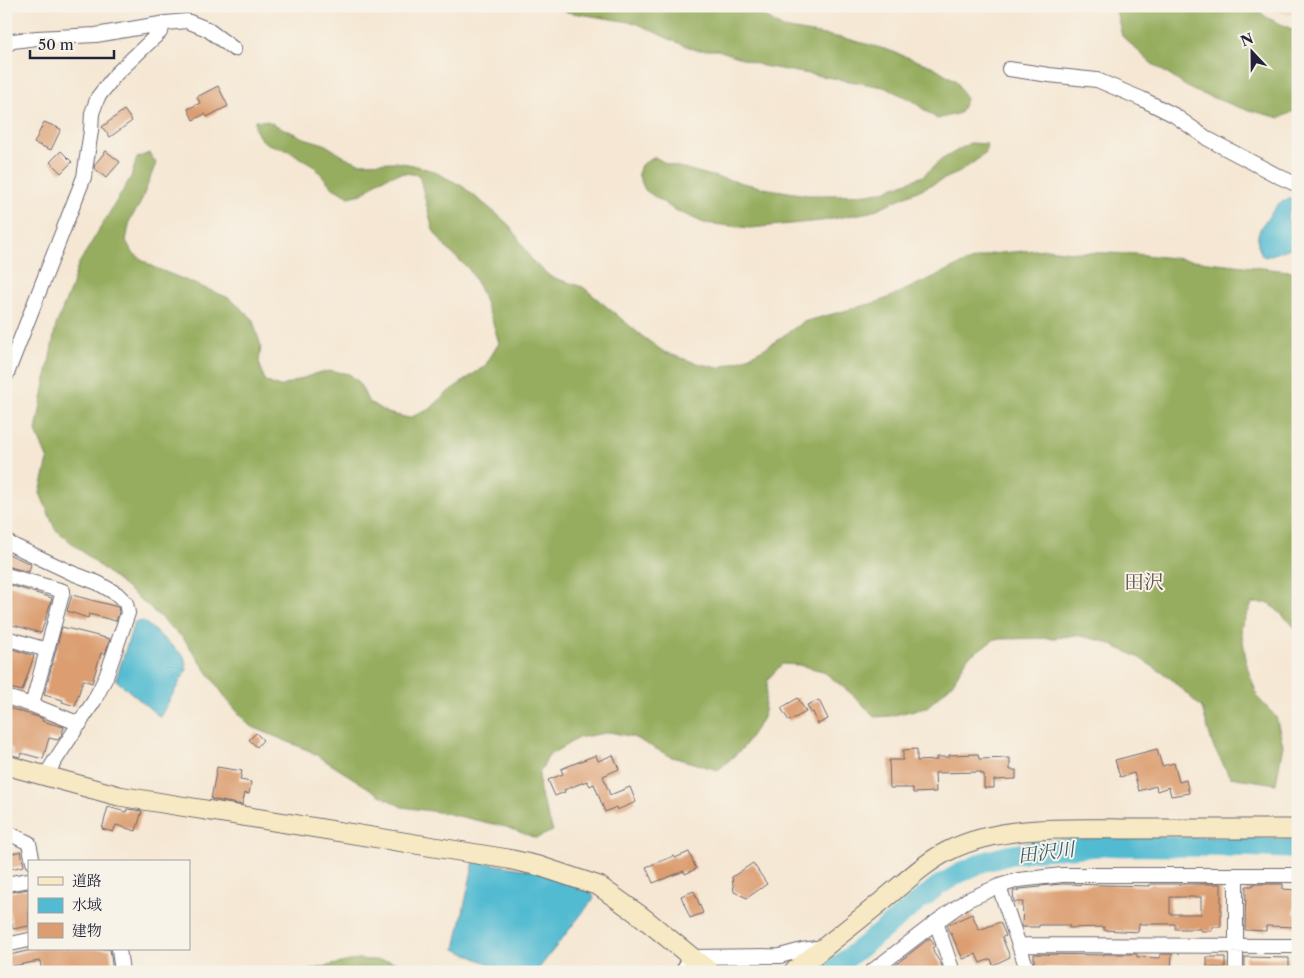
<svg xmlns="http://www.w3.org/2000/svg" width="1304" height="978" viewBox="0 0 1304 978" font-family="'Libre Caslon Text','Noto Serif JP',serif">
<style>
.built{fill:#eed7bb}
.forest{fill:#96ad5f;stroke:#5c684d}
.water{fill:#53bbd1;stroke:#3a6e86}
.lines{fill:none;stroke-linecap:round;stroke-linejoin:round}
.river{stroke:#53bbd1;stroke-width:20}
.building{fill:#dc9e71;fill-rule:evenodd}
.street-casing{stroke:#6c6770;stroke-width:16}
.secondary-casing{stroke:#6c6770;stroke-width:21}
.street{stroke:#fff;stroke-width:14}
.secondary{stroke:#f6e9c3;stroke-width:19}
.labels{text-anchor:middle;stroke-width:4;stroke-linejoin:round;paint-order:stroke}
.water-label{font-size:19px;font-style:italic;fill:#335870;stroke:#f7f3e8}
.quarter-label{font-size:20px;fill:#634d4e;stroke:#f7f3e8}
</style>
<rect width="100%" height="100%" fill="#f7f3e8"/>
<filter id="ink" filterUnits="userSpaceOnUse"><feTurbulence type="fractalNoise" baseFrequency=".02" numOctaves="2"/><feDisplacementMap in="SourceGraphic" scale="10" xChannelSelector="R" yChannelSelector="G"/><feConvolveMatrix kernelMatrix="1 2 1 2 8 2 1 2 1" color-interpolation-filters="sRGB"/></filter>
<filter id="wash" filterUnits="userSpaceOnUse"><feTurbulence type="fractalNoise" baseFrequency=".0096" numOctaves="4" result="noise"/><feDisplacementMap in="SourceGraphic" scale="20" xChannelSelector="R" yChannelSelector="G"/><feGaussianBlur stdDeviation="1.12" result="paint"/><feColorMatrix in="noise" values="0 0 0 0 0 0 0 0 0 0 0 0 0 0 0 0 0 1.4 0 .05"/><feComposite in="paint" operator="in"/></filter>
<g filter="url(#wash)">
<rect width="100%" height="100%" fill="#f5e7d3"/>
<path class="built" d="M1267 6H1298V15H1288L1273 10Z"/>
<path class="forest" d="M556 6H749L783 28 848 39 888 50 934 67 956 81 966 99 960 113 937 119 911 100 884 87 763 66 718 50H696L667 38 636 23 567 12Z
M1115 6H1253L1266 17 1298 32V109L1280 118 1241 108 1192 90 1151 63 1122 36Z
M255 120 267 121 304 138 324 144 343 156 359 163 396 162 413 165 433 171 462 186 498 215 511 227 533 262 551 277 583 287 642 336 664 352 693 362 718 368 744 359 767 347 803 322 881 301 962 264 991 254 1046 249 1072 252 1136 254 1298 272V632L1291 623 1269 603H1252L1241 628 1247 666 1258 698 1276 717 1283 745 1276 784 1230 777 1213 746 1202 708 1169 677 1138 657 1103 641 1076 635 1055 638 995 639 968 657 952 684 927 707 890 716 875 717 853 695 823 671 799 665 782 664 768 679 763 718 743 748 718 770 672 757 633 737 610 732 578 738 548 756 539 774 540 793 553 831 536 838 506 827 445 813 402 807 378 794 310 751 250 726 228 701 184 639 148 606 55 529 40 493 48 460 36 431 56 325 71 288 78 265 131 177 137 158 149 153 156 163 140 204 130 220 126 241 133 253 153 267 229 298 252 318 261 346 259 362 265 381 279 387 317 373 332 371 349 374 359 382 368 401 387 413 409 418 430 409 448 392 485 366 499 343 492 320 479 287 469 269 446 248 433 230 419 175 405 173 392 175 380 180 362 194 349 197 333 188 313 165 289 151 268 144 260 138 255 129Z
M970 143 987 144 985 154 960 172 870 212 821 221 750 228 704 223 673 209 645 190 638 174 641 165 655 157 667 164 716 177 769 189 807 195H839L869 194 887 190 923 176 941 160Z
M358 959 390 961 422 972H309L310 970Z"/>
<path class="water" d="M1289 198 1298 199V209L1294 208 1289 211 1287 216 1289 222 1293 224 1298 221V248H1291L1265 257 1262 255 1258 246V235L1261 227 1278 204Z
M143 621 184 656 187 669 160 717 116 680 134 623Z
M474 861 546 873 588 890 592 894 594 898 536 972H508L455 949Z"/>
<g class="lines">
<path class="river" d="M830 972 938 886 960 873 983 862 1010 855 1035 851 1107 846 1250 847 1298 849"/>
</g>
<g id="blocks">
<path class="building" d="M218 86 228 106 207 117 205 114 193 120 188 109 200 103 197 97Z
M124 110 132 121 110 137 102 127Z
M44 122 61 129 51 150 34 143Z
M61 151 72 162 61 173 50 162Z
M106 151 120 162 106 178 94 168 95 164Z
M6 553 31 564 29 572 6 566Z
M6 584 52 598 41 633 6 623Z
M72 595 118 607 119 612 116 621 89 614 88 618 67 611Z
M62 627 110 639 105 654 101 653 92 683 83 680 75 706 62 702 63 700 44 695Z
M6 647 34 656 22 691 6 687V675L9 665 6 664Z
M798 698 806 712 789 721 781 708Z
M819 700 828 719 818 724 813 712 811 713 807 705Z
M6 707 41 718 43 719 42 721 64 727 62 734 58 740 49 738 43 759 21 753 20 757 12 755 13 749 6 747V737L10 723 6 722Z
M256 733 263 740 257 747 249 740Z
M917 749V761L937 760 936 757H949V755L978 754 979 759 1010 758V770H1016V779L994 780V788H984V774H981V772L935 773 936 792 913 793V788H890L889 760H903V750Z
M1157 749 1162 766 1174 763 1179 782 1186 780 1189 793 1171 796 1169 787 1157 791 1156 786 1139 791 1134 773 1120 777 1115 760Z
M596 755 598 761 613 755 619 769 603 776 610 795 630 787 636 802 617 810 616 807 605 812 594 784 590 786 587 781 564 790 565 792 555 796 548 780 563 774 561 769Z
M217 767 242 771 240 780 251 782 249 794 245 793 242 805 211 799Z
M108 807 126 812 127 809 142 811 136 831 116 825 113 832 102 829Z
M21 851 24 866 6 870V855Z
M689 852 696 869 685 874 684 871 653 883 646 867 674 856 675 858Z
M753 863 767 884 747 898 734 892 732 877Z
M1062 884 1150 886V884H1221V927H1212V931H1201V929H1175V924H1139L1138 932 1104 930V927L1069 928V925H1039V927H1022L1023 902H1014L1013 891H1018V889H1021L1040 887V886ZM1170 897H1201V914H1170Z
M1253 884H1283V889L1295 890 1294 914H1298V927L1266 926V931L1245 930 1246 886H1253Z
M29 889V926L13 929 6 893Z
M694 891 703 913 690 918 681 896Z
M972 914 979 930 1000 922 1006 936 1002 937 1010 957 993 965 991 959 980 963 976 954 963 959 947 925Z
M930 938 935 946 932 948 934 951 933 952 940 962 942 967 936 972H886Z
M35 949H110L113 972H42L40 961 6 967V956Z
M1034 954 1104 955V954H1137V957L1160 958V954H1172L1171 972H1118V970L1035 967 1034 963Z
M1207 957H1225V968L1207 967Z
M1245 957 1289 958V971L1245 972Z"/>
</g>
</g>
<g filter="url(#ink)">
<use href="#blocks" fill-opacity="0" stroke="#6c6770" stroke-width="1"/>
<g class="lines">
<defs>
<path id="street" d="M6 45 13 41 37 38 96 35 166 23 187 21 207 29 234 49
M1009 69 1049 75 1097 80 1142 99 1174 115 1208 139 1278 176 1298 185
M6 376 84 177 91 131 92 113 98 97 116 74 160 32 164 24
M6 539 8 543 72 573 98 583 117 594 126 603 128 613 106 677 94 701 45 776
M6 575 63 591 32 705
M6 638 47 650
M6 697 32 705 80 724
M6 832 29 843 33 862
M1236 875V972
M6 884 29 880
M999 886 1028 972
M936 922 953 972
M6 945 29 940
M1019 945 1298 946
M119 949 122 972
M682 972 691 957 780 956 802 950 824 947
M871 972 936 922 967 900 999 886 1019 880 1062 875H1298"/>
<path id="secondary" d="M6 765 119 796 508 859 539 866 599 886 641 916 710 972
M793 972C823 948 853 925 882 901 903 884 924 863 948 851 1002 824 1073 829 1131 829 1187 829 1242 829 1298 829"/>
</defs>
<use href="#street" class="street-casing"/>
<use href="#secondary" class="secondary-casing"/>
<use href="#street" class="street"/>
<use href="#secondary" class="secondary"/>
</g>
</g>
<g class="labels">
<g class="water-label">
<text transform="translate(1046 852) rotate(-7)" y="7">田沢川</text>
</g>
<g class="quarter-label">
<text x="1144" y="589">田沢</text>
</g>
</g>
<rect width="1304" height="978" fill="none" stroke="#f7f3e8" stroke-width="25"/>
<rect x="28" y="860" width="162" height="90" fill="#f7f3e8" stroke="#a29fa3"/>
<rect x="38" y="877" width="25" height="8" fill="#f6e9c3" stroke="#a29fa3"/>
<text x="72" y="886" font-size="15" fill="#22223b">道路</text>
<rect x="38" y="898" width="25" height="15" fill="#53bbd1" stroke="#a29fa3"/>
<text x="72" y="910" font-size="15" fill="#22223b">水域</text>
<rect x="38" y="923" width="25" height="15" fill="#dc9e71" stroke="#a29fa3"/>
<text x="72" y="936" font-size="15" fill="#22223b">建物</text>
<g transform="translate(1252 52) rotate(338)" stroke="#f7f3e8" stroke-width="4" paint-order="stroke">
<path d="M0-4L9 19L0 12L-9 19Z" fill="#22223b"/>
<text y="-8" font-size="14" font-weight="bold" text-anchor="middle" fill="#22223b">N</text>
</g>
<path d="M30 50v8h84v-8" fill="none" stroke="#22223b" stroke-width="2.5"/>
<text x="38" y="50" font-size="15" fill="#22223b" stroke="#f7f3e8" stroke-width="4" paint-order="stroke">50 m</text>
</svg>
